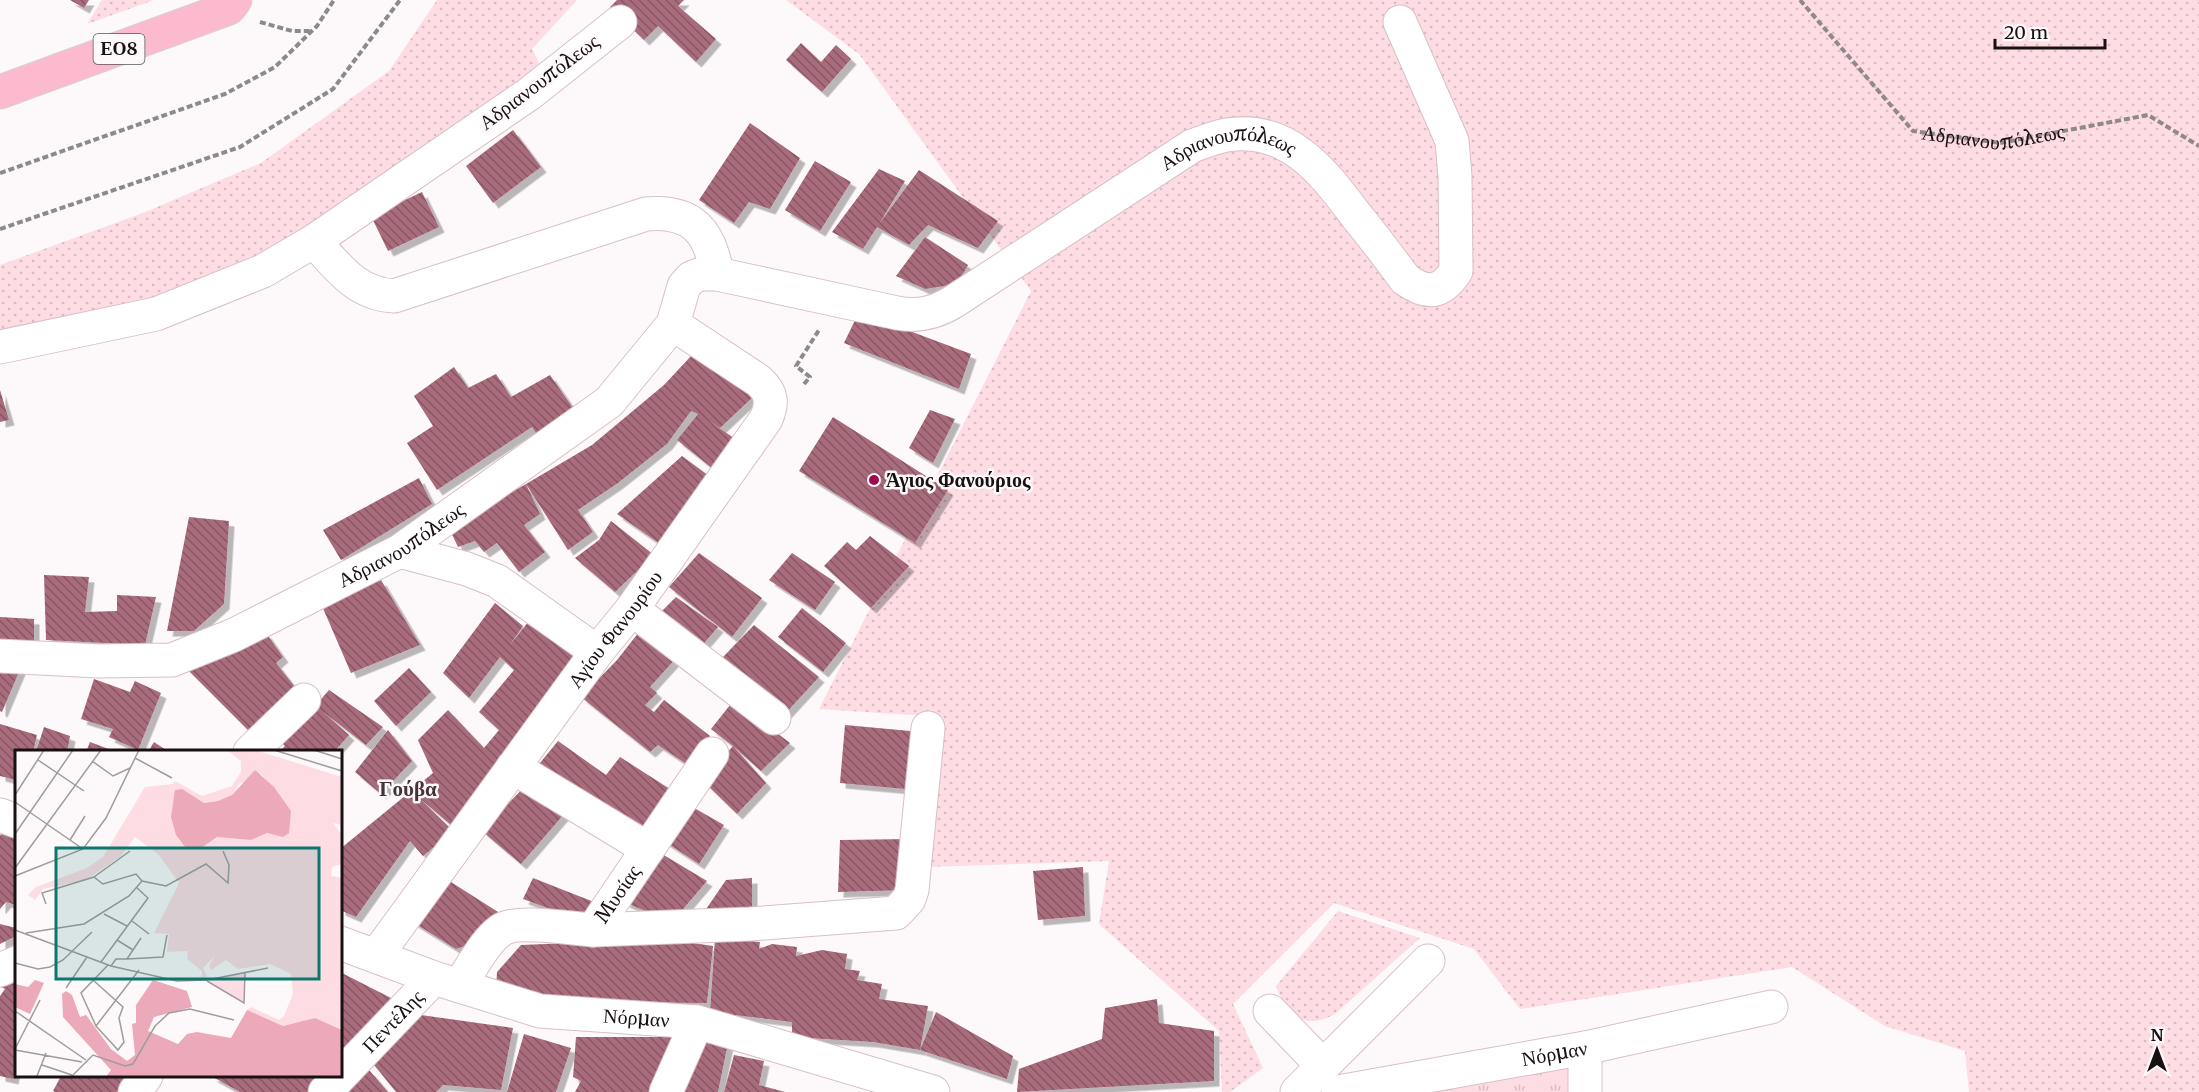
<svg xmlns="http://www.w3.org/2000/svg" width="2199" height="1092" viewBox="0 0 2199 1092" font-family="Merriweather,serif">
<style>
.grass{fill:url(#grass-dots)}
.park{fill:url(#park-tufts)}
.building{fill:url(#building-back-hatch);filter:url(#shadow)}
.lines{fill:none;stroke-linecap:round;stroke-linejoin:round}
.minor-casing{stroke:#d8c0c6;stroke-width:35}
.major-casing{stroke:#d5d4d4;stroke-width:35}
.path{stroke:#8f898a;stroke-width:4;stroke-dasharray:6 3;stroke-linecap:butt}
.minor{stroke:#fff;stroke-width:33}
.major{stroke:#fbbacd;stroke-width:33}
.poi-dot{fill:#a0094f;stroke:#fdf8f9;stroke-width:2}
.labels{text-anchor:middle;stroke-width:5;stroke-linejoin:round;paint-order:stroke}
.shield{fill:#fdf8f9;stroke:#5d5657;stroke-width:1.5}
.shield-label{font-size:18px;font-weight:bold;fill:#181012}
.street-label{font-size:20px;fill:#181012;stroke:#fdf8f9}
.poi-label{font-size:20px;font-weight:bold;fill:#181012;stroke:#fdf8f9;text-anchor:start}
.neighbourhood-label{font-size:21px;font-weight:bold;fill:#463337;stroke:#fdf8f9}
.inset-road{fill:none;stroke:#a19b9d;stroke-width:1.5}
.view{fill:#0f766e;fill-opacity:0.15;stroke:#0f766e;stroke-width:3}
.inset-edge{fill:none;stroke:#181012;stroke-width:3}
</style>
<defs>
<pattern id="grass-dots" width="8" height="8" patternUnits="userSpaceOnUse" patternTransform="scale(1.5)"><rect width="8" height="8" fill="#fedce4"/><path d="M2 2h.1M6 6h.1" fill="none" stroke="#d9bcc3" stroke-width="1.8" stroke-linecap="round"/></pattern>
<pattern id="park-tufts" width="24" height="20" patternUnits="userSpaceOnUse" patternTransform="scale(1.5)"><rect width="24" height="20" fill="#fedce4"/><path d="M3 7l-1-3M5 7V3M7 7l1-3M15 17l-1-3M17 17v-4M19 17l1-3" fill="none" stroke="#d9bcc3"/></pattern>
<pattern id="building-back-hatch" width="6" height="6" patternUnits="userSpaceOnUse" patternTransform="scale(1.5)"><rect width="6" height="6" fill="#a86c7c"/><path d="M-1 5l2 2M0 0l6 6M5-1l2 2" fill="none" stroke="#885764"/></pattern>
<filter id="shadow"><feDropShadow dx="5.5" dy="5.5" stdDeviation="0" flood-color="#0004"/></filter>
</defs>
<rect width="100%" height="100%" fill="#fdf8f9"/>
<path class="grass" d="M102 0H154L87 24Z
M437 0H577L532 49 542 69 370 186 248 263 153 302 0 332V265L143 213 261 163 389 71Z
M786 0H2199V1092H1969L1965 1051 1885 1026 1792 967 1520 1009 1474 949 1334 903 1233 1004 1263 1068 1230 1092H1222L1219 1031 1099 924 1109 861 925 867 943 717 819 709 1031 291 859 54Z
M1338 911 1420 938 1335 1014C1304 1031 1287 1015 1276 986Z"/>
<path class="park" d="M1585 1048V1092H1342Z"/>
<path class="building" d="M70 0H89L84 8Z
M617 0H684L678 6 716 39 696 62 658 26 644 40 610 7Z
M801 43 821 62 836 45 851 59 822 92 786 60Z
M750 123 800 158 770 209 749 202 734 223 699 200Z
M513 130 541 167 493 203 466 166Z
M815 161 851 182 820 231 785 210Z
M879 169 905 181 879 224 919 170 998 221 978 248 928 225 909 245 877 227 863 249 832 232Z
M422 192 439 227 388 251 371 216Z
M925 237 968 265 957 284 925 289 896 276Z
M859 312 971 354 959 389 844 343Z
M692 355 753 397 720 428 707 420 737 440 712 468 677 440 698 414 691 411 667 444 618 483 578 510 593 532 568 550 526 484 592 445 664 385Z
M454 367 468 388 496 374 511 397 550 375 575 411 538 436 532 427 437 490 407 443 433 426 414 396Z
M0 390 9 420 0 422Z
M930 410 955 419 933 463 909 448Z
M833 417 948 490 915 543 799 471Z
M682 456 716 481 666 548 617 514Z
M419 478 432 504 341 560 323 530Z
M526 484 540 514 524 525 545 552 519 572 497 543 484 552 475 541 458 547 449 528Z
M189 517 229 521 224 604 194 631H167Z
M611 521 654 555 615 592 575 558 599 540Z
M870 536 909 566 871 608 824 566 847 542 856 550Z
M699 553 762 598 732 637 669 587Z
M792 553 835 582 815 610 769 580Z
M44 575 89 577 85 612 117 611V595L156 597 145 645 46 640Z
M381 580 420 645 351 673 322 606Z
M676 597 718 627 694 655 652 621Z
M495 603 523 626 509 646 533 616 582 657 470 807 451 825 417 796 453 831 423 856 410 841 356 917 340 910V849L433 773 418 740 448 710 484 748 499 730 479 712 514 670 500 657 469 698 443 673Z
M802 608 846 643 823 672 778 637Z
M0 617 34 619V642L0 641Z
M754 625 819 677 784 715 723 657Z
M643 627 678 656 650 687 657 693 645 705 654 712 664 700 710 736 688 765 658 745 650 752 581 697 617 660Z
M266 633 283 657 276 663 298 691 248 730 183 665Z
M0 666 21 667 2 712 0 711Z
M409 668 431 692 396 726 374 701Z
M94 679 130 692 135 681 161 693 138 750 109 737 113 729 81 719Z
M329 690 383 727 366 745 322 711 349 735 334 752H279L285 746 278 739 315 706Z
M734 700 790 743 761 771 733 746 766 783 737 814 703 781 733 746 711 729Z
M0 724 37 735 33 752H16V780L0 776Z
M845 725 921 732 916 790 840 783Z
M44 727 70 736 67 752H36Z
M388 730 412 761 381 794 355 772Z
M558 741 606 775 620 757 673 791 645 834 535 769Z
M90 742 114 751 113 752H86Z
M154 742 169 752H148Z
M526 785 565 813 521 864 482 831Z
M689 805 724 825 699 864 664 841Z
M4 833 16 837V905L6 902 0 909V835Z
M908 839 907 890 838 892 840 840Z
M657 851 707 881 672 922 624 902Z
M1083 867 1085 916 1038 920 1033 871Z
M440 875 498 912 480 941 456 949 408 919Z
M533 878 599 904 589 923 523 899Z
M752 878V920L700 918 726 880Z
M0 924 16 928V936L0 944Z
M715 938 760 942 759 949 772 944 797 947 796 956 822 950 847 954 845 969 860 971 857 980 882 984 879 999 928 1006 920 1050 936 1012 1013 1056 1007 1079 920 1050 873 1042 792 1037V1022L710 1012Z
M666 939 713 946 707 1003 606 1002 496 989 497 972 521 945Z
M16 972V1065L13 1079 0 1076V996L5 989 0 986Z
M340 972 393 999 340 1063Z
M1157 999 1159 1023 1214 1031V1081L1017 1092 1019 1069 1102 1039 1105 1008Z
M421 1015 513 1028 501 1090 443 1085 436 1092H396L370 1060Z
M524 1034 571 1048 556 1092H507Z
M576 1037H676L656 1092H575L581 1081 573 1077Z
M707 1042 728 1043 718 1092H672Z
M734 1055 764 1061 759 1085 785 1092H724Z
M369 1070 388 1092H345Z
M61 1076H127L117 1092H55L53 1091Z
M211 1076H328L311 1092H240Z"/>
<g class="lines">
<defs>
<g id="minor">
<path d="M620 22 529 94 314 241C338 267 356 294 394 296L646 214C692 210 710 231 717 274"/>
<path d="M0 347 156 314 263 271 314 241"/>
<path d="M400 551 467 569 497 581 597 652"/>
<path d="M632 609 774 718"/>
<path id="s2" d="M0 656 99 661 172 660 234 635 400 551 609 402 673 324 684 286 691 278 701 274H717L897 313C918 317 935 313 953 302L1192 146C1203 142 1215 137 1227 135 1287 125 1323 171 1355 214 1372 235 1389 257 1405 279 1427 295 1441 294 1456 271L1455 176 1452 141 1400 22"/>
<path d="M250 752 304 700"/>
<path d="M513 767 648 849"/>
<path d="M0 815 16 821"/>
<path d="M593 930 750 924 896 913 909 899 912 890 928 728"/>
<path id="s3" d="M340 943 434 978 540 1011 697 1022 933 1092"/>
<path id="s4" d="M376 956 597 652 632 609 766 419C773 403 772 393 759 381L673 324"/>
<path d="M0 970 16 963"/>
<path id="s5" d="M459 986C471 969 484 942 501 930 517 919 573 929 593 930L712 754"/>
<path d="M1270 1011 1323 1066"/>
<path d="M1585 1048V1092"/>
<path d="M135 1092 146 1076"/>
<path id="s6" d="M325 1092 434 978"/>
<path d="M666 1092 697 1022"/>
<path d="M1297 1092 1428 961"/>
<path id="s7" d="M1338 1092 1585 1048 1771 1007"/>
</g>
<path id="major" d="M0 92 229 8 235 0"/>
</defs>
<use href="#minor" class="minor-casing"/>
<use href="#major" class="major-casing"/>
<g class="path">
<path id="s1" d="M1800 0 1913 131 2000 143 2148 115 2199 146"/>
<path d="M260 22 292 31H311"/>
<path d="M0 173 225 94 275 67 317 26 334 0"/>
<path d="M0 229 240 147 333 89 400 0"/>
<path d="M804 384 810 377 796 366 819 330"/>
</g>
<use href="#minor" class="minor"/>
<use href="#major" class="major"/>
</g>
<circle class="poi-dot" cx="874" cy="480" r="6"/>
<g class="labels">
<rect class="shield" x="93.5" y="34" width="51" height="30" rx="4.5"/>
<g class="shield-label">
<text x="119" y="55">ΕΟ8</text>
</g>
<g class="street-label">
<text transform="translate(539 82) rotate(-37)" y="7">Αδριανουπόλεως</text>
<text dy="7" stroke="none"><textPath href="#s1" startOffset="254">Αδριανουπόλεως</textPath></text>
<text dy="7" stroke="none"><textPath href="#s2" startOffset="1424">Αδριανουπόλεως</textPath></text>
<text dy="7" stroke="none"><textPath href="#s2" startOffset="429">Αδριανουπόλεως</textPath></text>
<text dy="7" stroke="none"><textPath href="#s4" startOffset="405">Αγίου Φανουρίου</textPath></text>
<text dy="7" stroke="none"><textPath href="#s5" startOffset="207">Μυσίας</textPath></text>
<text dy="7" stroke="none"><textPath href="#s3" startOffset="308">Νόρμαν</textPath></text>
<text dy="7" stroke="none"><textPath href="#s6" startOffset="98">Πεντέλης</textPath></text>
<text dy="7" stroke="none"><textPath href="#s7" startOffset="220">Νόρμαν</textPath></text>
</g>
<g class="poi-label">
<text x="886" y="487">Άγιος Φανούριος</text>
</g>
<g class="neighbourhood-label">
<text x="408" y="796">Γούβα</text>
</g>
</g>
<g transform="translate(15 750)">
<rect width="327" height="327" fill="#fdf8f9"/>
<path d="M212 0H240L327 27V75L318 73 327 85V114L317 117 316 126 327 128V280L300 268 268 276 232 260 236 257 264 270 269 266 278 244 276 224 255 214 223 219 211 210 196 220 194 216 200 206 188 218 192 226 187 229V221L172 209 173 201 152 202 154 184 139 183 164 133 144 105 120 87 106 106 71 130 28 139 20 150 13 145 21 137 72 118 88 107 130 37 158 34 160 31 187 46 217 36 226 22V11ZM246 24 276 61 252 83 236 90 202 87 186 98 167 40 189 53 203 51 217 45 224 34Z" fill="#fedce4" fill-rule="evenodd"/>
<path d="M240 20 259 37 276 61 274 83 268 87 252 83 236 90 202 87 186 98H171L161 85 156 67 160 40 167 39 189 53 203 51 217 45ZM20 230 29 233 15 264 0 257V234L13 237ZM138 230 172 241 177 257 139 267 133 281 163 294 172 284 182 282 216 288 232 260 268 276 300 268 327 280V327H91L96 320 48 267 47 244 51 241 57 245 65 267 71 265 96 299 112 311 120 305 117 274 121 273V255Z" fill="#eba9b9"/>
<path d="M230 223 229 253 192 230Z" fill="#fedce4"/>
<path class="inset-road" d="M259 0 327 21M299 0 327 9M120 8 157 28M23 10 69 41M77 11 98 26 115 18M0 45 29 0M0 52 68 99M0 84 58 0M55 90 70 66M115 101 79 127 88 134 121 124 127 131 151 136 191 114 213 133 214 115 208 101M0 118 86 0M0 126 68 99 91 68 124 0M31 154 27 143 79 127M89 164 112 176M117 171 134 184M0 180 96 216 162 231 192 230 253 218M11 183 69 174 114 146 127 131M102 190 118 200M112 209 148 207 152 185M86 212 133 148 121 137M0 213 23 219 35 217 48 210 77 182M96 216 101 209H112L126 188M78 230 108 257 104 268 109 292 103 300 81 276 66 243 93 215M192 231 229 253 230 223M51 238 72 207M0 261 71 310M81 276 124 220M0 299 25 250M0 300 67 312M27 315 57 325M22 326 31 303M56 327 78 305 110 316 118 314 140 276 154 263 175 259 219 270"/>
<path class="view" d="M41 98H304V229H41Z"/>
<rect width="327" height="327" class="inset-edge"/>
</g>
<g transform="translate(2157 1050)" stroke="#fdf8f9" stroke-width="4.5" paint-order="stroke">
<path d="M0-4.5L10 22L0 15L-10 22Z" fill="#181012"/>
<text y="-9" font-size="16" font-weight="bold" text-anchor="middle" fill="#181012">N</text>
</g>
<path d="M1995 39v9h110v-9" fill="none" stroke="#181012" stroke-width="3"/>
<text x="2004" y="39" font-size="18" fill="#181012" stroke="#fdf8f9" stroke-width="4.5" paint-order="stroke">20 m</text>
</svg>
